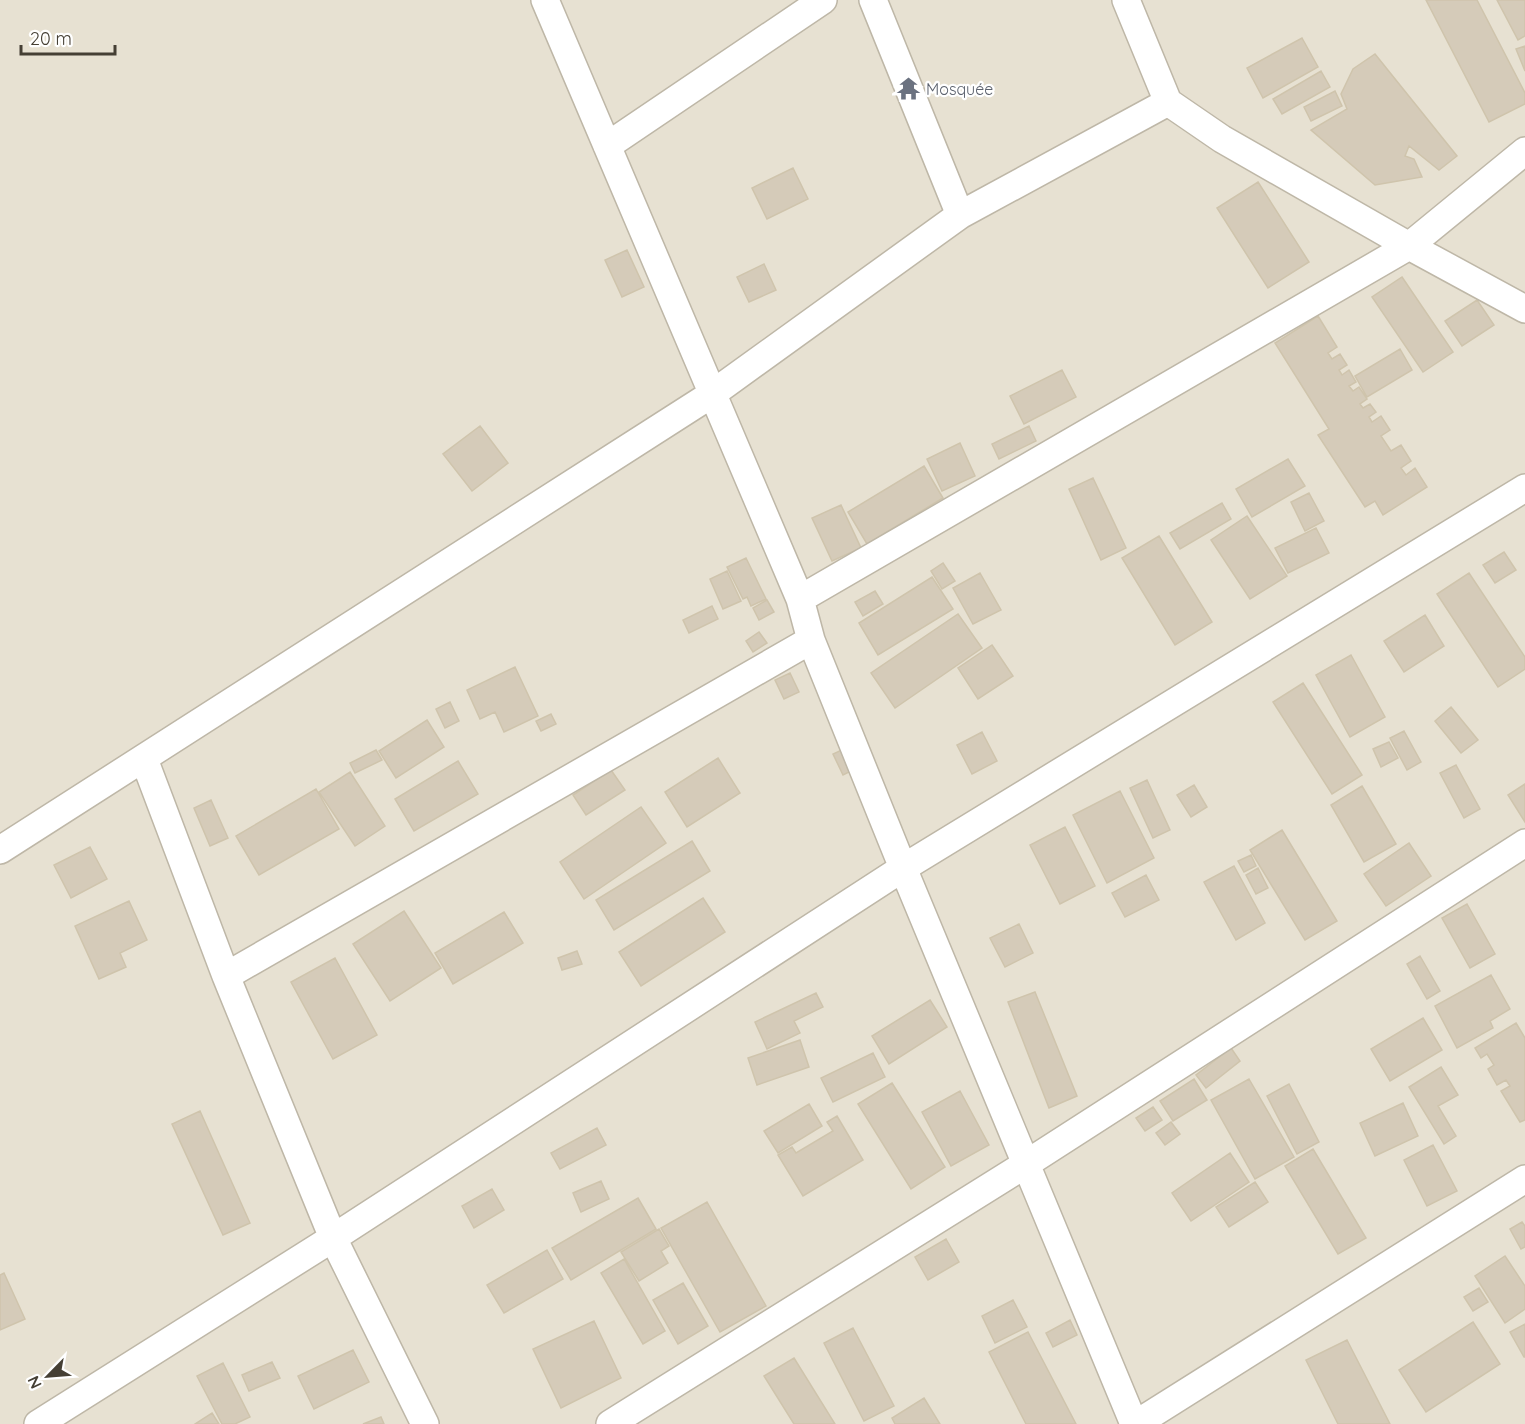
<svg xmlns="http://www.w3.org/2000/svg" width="1525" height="1424" viewBox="0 0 1525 1424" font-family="Quicksand,sans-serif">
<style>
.residential{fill:#e7e1d2}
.building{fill:#d5cbb9;stroke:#cfc4ac;stroke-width:1.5}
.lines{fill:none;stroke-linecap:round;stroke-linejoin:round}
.minor-casing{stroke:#beb7a7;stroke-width:30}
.minor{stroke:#fff;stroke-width:27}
.labels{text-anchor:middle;stroke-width:4.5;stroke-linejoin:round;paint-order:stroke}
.worship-label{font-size:16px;fill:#5b616d;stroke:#fff;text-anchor:start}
</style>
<rect width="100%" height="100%" fill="#f3efe4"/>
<path class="residential" d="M0 0H1525V1424H0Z"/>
<path class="building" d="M1426 0H1477L1525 93V104L1489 122Z
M1497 0H1525V36L1518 40Z
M1302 38 1318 67 1263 98 1247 68Z
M1525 46V71L1516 49Z
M1375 54 1457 156 1439 170 1409 146 1405 156 1414 159 1422 177 1375 185 1311 130 1347 109 1341 94 1353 69Z
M1321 71 1330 87 1282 114 1273 99Z
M1335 91 1342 106 1311 121 1304 107Z
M793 168 808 199 767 219 752 188Z
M1258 182 1309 262 1268 288 1217 208Z
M627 250 644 287 622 297 605 260Z
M764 264 776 290 749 302 737 277Z
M1402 277 1453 352 1423 372 1372 297Z
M1477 300 1494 325 1462 346 1445 321Z
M1318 316 1337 347 1328 353 1332 359 1340 354 1347 365 1339 370 1342 375 1349 370 1356 382 1349 386 1353 391 1359 387 1367 399 1360 404 1363 408 1370 404 1376 412 1369 417 1372 422 1381 416 1390 430 1381 436 1391 451 1401 445 1411 461 1401 468 1406 475 1415 468 1427 487 1383 515 1375 501 1365 507 1318 435 1329 429 1275 343Z
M1400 349 1412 370 1367 397 1355 376Z
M1062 370 1076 397 1024 424 1010 396Z
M480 426 508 463 472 491 443 454Z
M1029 426 1036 441 999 459 992 444Z
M960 443 975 476 942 491 927 459Z
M1288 459 1305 486 1252 517 1236 489Z
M924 466 943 498 867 544 848 512Z
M1093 478 1126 548 1101 560 1069 489Z
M1309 493 1324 521 1305 531 1291 502Z
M1222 503 1231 519 1180 549 1170 533Z
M841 505 861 548 832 561 812 518Z
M1247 516 1287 576 1250 599 1211 540Z
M1316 528 1329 553 1288 573 1275 548Z
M1159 536 1212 622 1175 645 1122 558Z
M1504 552 1516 570 1495 583 1483 565Z
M746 558 766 599 751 606 747 597 743 599 727 567Z
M943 563 955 581 942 589 931 571Z
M727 571 741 601 723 609 710 579Z
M980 573 1001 610 973 624 953 588Z
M1469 573 1525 657V669L1498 687 1437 594Z
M932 577 953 609 878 655 859 623Z
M875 591 883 604 863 616 855 602Z
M767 600 774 612 759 620 753 608Z
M712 606 718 619 689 633 683 620Z
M958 614 982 648 895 708 871 673Z
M1425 615 1444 646 1404 672 1384 641Z
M759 632 767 643 753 652 746 641Z
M992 645 1013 676 978 699 958 668Z
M1351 655 1385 717 1350 737 1316 675Z
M515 667 538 716 504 732 495 712 480 719 467 690Z
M790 673 799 692 784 699 775 680Z
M1303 683 1362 775 1332 794 1273 702Z
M450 702 459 721 445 728 436 709Z
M1451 707 1478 740 1461 753 1435 721Z
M551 714 556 724 541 731 536 721Z
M427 720 444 747 396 778 379 751Z
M1404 731 1421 762 1407 770 1390 738Z
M982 732 997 761 972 774 957 745Z
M1389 742 1398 758 1381 767 1373 749Z
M846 748 855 769 843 775 833 754Z
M376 750 382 760 355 773 350 763Z
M718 758 740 793 687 827 665 792Z
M458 761 478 794 414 831 395 799Z
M1456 765 1480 809 1464 818 1440 773Z
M611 770 625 790 586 815 573 795Z
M350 772 385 826 355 846 319 792Z
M1147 780 1170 830 1153 838 1130 788Z
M1525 784V822L1508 795Z
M1194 785 1207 807 1191 817 1177 795Z
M1362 786 1396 844 1364 862 1331 805Z
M316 789 339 829 259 875 236 836Z
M1120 791 1154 858 1107 883 1073 815Z
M211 800 228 838 210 846 194 808Z
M641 807 666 843 584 899 560 862Z
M1065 827 1095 886 1060 904 1030 845Z
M1282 830 1337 921 1305 940 1250 850Z
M692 841 710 871 614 930 596 900Z
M1409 843 1431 876 1386 906 1364 874Z
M90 847 107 879 71 898 54 865Z
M1251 855 1256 866 1244 872 1238 861Z
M1234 866 1265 923 1236 940 1204 882Z
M1258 868 1268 888 1256 894 1246 875Z
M1146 875 1159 900 1125 917 1112 893Z
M703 898 725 932 641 986 619 952Z
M129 901 147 940 120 953 126 967 99 979 75 926Z
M1467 904 1495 954 1470 968 1442 918Z
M404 911 441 968 390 1001 353 944Z
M504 912 523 943 453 984 435 953Z
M1019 924 1033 953 1005 967 990 938Z
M577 951 582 964 562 970 558 958Z
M1420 956 1440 991 1427 999 1407 964Z
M335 958 377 1035 333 1059 291 982Z
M1491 975 1510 1009 1490 1021 1493 1028 1457 1048 1435 1006Z
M1035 992 1077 1096 1049 1108 1008 1002Z
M816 993 823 1007 794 1021 800 1033 767 1049 755 1022Z
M930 1000 947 1027 889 1064 872 1036Z
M1423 1018 1442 1050 1390 1081 1371 1049Z
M1516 1023 1525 1038V1120L1520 1122 1501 1091 1510 1086 1506 1080 1497 1085 1488 1069 1494 1065 1487 1054 1481 1058 1475 1048Z
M800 1040 809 1067 757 1085 748 1058Z
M1231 1048 1240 1061 1206 1088 1196 1075Z
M873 1053 885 1077 833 1102 821 1078Z
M1441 1067 1458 1095 1438 1106 1456 1136 1444 1144 1409 1087Z
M1194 1079 1207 1100 1173 1121 1160 1101Z
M1249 1079 1294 1157 1255 1179 1211 1100Z
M892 1083 945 1167 911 1189 858 1104Z
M1289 1084 1319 1142 1297 1154 1267 1096Z
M960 1091 989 1145 951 1166 922 1112Z
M1403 1103 1418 1136 1375 1156 1360 1123Z
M809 1104 822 1126 778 1153 764 1131Z
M1153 1107 1162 1120 1145 1131 1136 1118Z
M200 1111 250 1223 223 1235 172 1124Z
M837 1116 863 1160 803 1196 778 1155 792 1147 796 1153 833 1131 827 1122Z
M1171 1122 1180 1134 1165 1145 1156 1133Z
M597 1128 606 1145 560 1169 551 1153Z
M1433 1145 1457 1191 1427 1206 1404 1160Z
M1313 1149 1366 1238 1338 1254 1285 1166Z
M1230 1153 1249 1182 1191 1221 1172 1193Z
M601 1181 609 1199 581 1212 573 1193Z
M1255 1182 1268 1202 1229 1227 1216 1207Z
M492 1189 504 1210 474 1228 462 1206Z
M638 1198 656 1229 571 1280 552 1248Z
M707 1202 766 1306 720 1332 661 1228Z
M1522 1222 1525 1226V1247L1521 1249 1510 1229Z
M659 1229 669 1246 661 1251 668 1263 639 1281 621 1252Z
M946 1239 959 1262 928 1280 915 1257Z
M547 1250 563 1279 504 1313 487 1285Z
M1505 1256 1525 1286V1309L1505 1323 1475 1276Z
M624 1259 665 1331 643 1344 601 1273Z
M4 1273 25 1319 0 1330V1275Z
M683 1283 708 1326 678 1344 653 1300Z
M1479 1288 1488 1302 1473 1311 1464 1297Z
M1013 1300 1027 1327 995 1343 982 1316Z
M1070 1320 1077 1335 1053 1347 1046 1333Z
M594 1321 621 1378 561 1408 533 1349Z
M1473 1322 1500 1364 1426 1412 1399 1370Z
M1525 1324V1357H1524L1510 1332Z
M853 1328 894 1406 864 1421 824 1343Z
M1028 1332 1076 1424H1026L989 1352Z
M1347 1340 1390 1424H1338L1306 1360Z
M353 1350 369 1382 314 1409 298 1376Z
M794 1358 835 1424H794L764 1376Z
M272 1362 280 1378 249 1391 242 1375Z
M223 1363 250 1417 235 1424H222L197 1376Z
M924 1398 940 1424H895L892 1418Z
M212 1413 219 1424H195Z
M381 1417 384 1424H363Z"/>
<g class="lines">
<defs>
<path id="minor" d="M545 0 800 599 811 640 903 868 1134 1424
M873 0 960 215
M1126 0 1168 102 1222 139 1409 246 1525 309
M607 146 823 0
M800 599 1409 246 1525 151
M144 759 226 976 333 1238 425 1424
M0 850 712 394 960 215 1168 102
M226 976 811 640
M38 1424 333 1238 903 868 1525 488
M610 1424 1026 1164 1525 843
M1136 1424 1525 1179"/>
</defs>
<use href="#minor" class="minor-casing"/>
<use href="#minor" class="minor"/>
</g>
<defs>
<symbol id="temple-bare" viewBox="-9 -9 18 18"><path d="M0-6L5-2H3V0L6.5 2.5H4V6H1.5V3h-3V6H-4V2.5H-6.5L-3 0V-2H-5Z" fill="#6b7280" stroke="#fff" stroke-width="2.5" paint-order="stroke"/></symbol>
</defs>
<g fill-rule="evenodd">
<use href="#temple-bare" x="892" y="72" width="33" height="33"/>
</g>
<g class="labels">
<g class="worship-label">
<text x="926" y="95">Mosquée</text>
</g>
</g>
<g transform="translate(48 1376) rotate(245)" stroke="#ffffff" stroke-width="4.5" paint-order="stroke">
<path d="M0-4.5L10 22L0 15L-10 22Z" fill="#453f34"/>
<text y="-9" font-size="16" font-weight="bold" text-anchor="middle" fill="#453f34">N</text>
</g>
<path d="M21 45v9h94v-9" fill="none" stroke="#453f34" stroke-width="3"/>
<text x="30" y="45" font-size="18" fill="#453f34" stroke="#ffffff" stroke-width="4.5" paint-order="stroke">20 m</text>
</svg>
